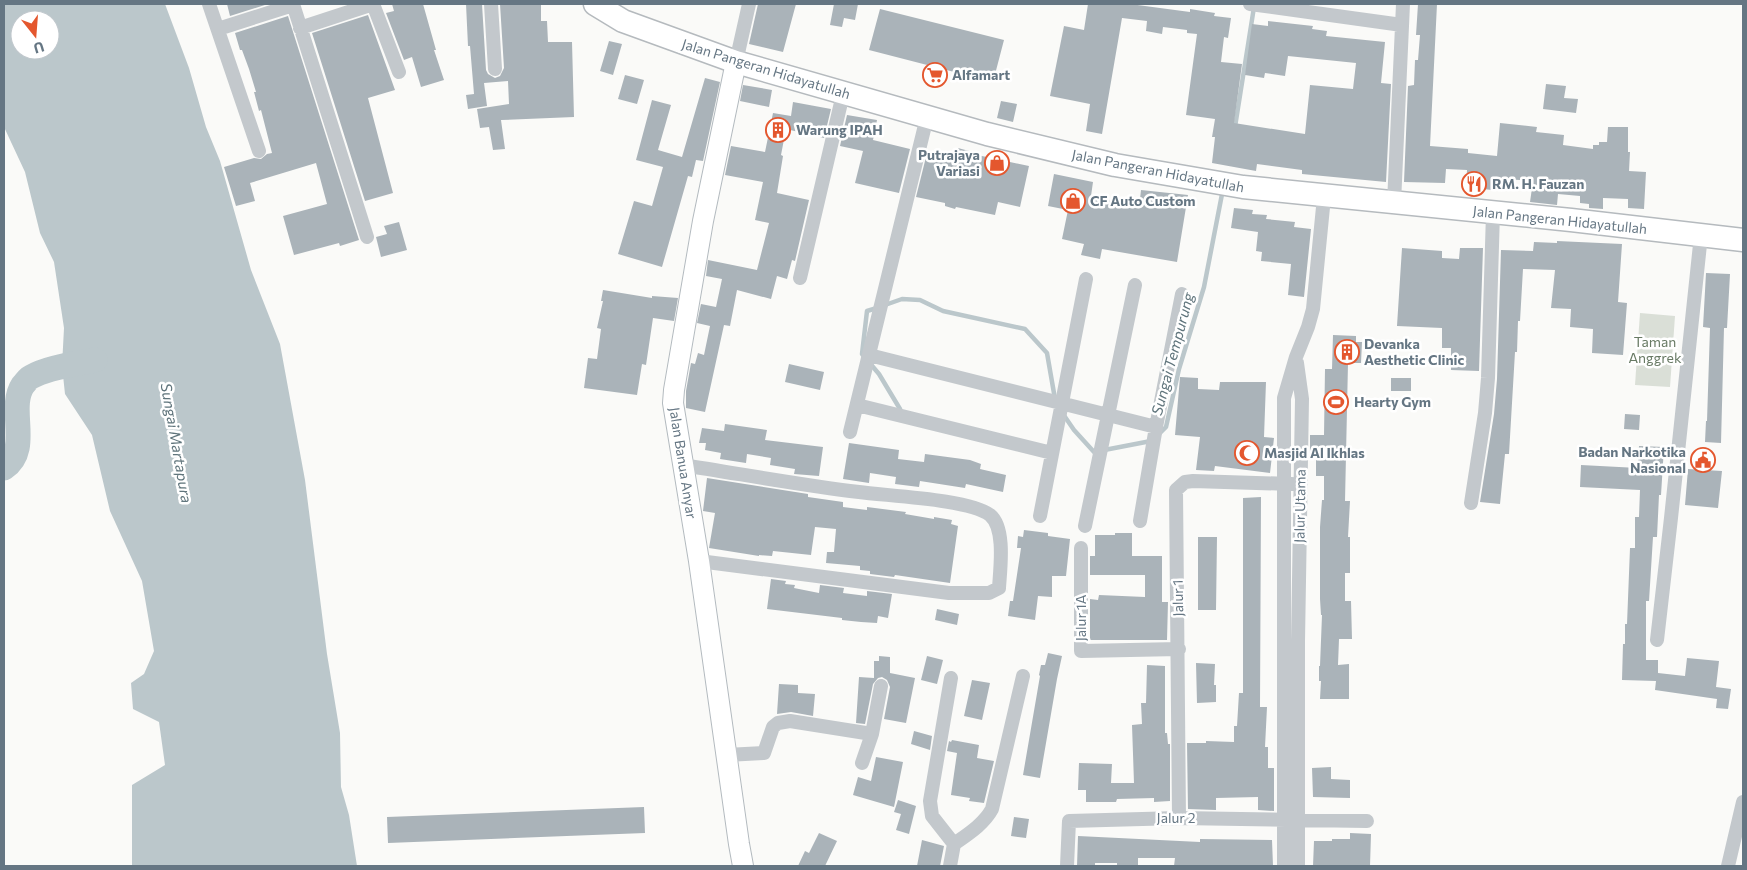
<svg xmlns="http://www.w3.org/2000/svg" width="1747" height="870" viewBox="0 0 1747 870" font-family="Commissioner,sans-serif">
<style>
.green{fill:#dadfd7}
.water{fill:#bbc7cb;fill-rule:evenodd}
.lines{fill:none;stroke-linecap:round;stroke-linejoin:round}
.stream{stroke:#bbc7cb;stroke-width:4.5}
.river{stroke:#bbc7cb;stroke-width:25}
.building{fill:#aab3b9}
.secondary-casing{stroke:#b3babf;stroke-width:22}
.primary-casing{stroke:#b5babe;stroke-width:25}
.street{stroke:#c3c8cc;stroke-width:14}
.secondary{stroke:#fff;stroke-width:20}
.primary{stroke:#fff;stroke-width:22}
.labels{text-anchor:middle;stroke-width:5;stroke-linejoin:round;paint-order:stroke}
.street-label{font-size:14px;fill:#657683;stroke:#fff}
.poi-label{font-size:14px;font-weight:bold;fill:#657683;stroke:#fff;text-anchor:start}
.park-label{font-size:14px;fill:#687a64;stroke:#fff}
.water-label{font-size:15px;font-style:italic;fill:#60757c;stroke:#fff}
</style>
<rect width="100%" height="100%" fill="#fafaf8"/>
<path class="green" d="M1640 313 1675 316 1670 387 1635 385Z"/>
<path class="water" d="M4 4H165L189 68 206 127 220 161 251 270 280 344 305 480 327 654 340 733 341 787 349 815 357 866H132V785L165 765 159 722 133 709 131 683 144 674 154 651 142 581 110 511 92 435 65 394 62 366 64 328 54 262 40 233 25 172 4 127ZM20 20H50V50H20Z"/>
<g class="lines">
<path class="stream" d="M1235 127 1254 7
M885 305 902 299 920 300 943 311 1025 329 1047 353 1055 399
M877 308 867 311 862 354 879 374 900 409
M1063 414 1074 430 1094 452 1151 441
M1159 434 1166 427 1179 369 1204 287 1223 189"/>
<path class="river" d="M4 468C32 449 7 409 23 385 26 382 28 378 31 377 48 367 76 364 95 360"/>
</g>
<path class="building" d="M227 4H268L230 16Z
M392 4H423L436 50H434L444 80 421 87 412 57 404 60 386 13 394 11Z
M466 4H482L486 70 488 74 495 78 500 76 504 68 500 4H541V21H547L548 42H572L574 117 501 120 505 149 493 150 489 127 480 128 477 109 509 104 508 81 484 83 487 106 468 109 466 95 474 94 470 46H468Z
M758 4H796L783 52 749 44Z
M834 4H858L855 20 844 18 842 27 830 25Z
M1088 4H1130L1190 12V9L1215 13 1214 16 1231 18 1228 38 1224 37 1221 62 1242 64 1234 123 1305 134 1310 85 1353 89 1356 63 1288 56 1285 76 1265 73 1264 78 1245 75 1252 24 1268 26V21L1313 26 1312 29 1327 31 1326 36 1385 42 1381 83 1391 84 1386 182 1302 174V170L1257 164 1256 171 1212 163 1215 137H1212L1215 119 1186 115 1197 34 1187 33V30L1163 27 1162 34 1146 31 1147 21 1122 18 1102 134 1086 131 1090 104 1050 96 1064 26 1084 30Z
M1418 4H1437L1430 146 1468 149V153L1497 156 1500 123 1537 127 1536 132 1564 135 1563 145 1593 149V145H1599V142H1607L1608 127H1628V152H1630L1629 171 1646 172 1644 209 1628 208V199L1603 198V209L1589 208V204L1580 203V196L1558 194 1557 205 1530 202 1533 181 1493 178 1492 190 1466 187 1467 170 1446 169 1445 183 1404 182 1408 86 1414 85 1415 60H1418L1420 35H1416Z
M880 9 1004 40 993 82 869 50Z
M368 15 395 90 368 98 393 193 365 201 312 33Z
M288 16 359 240 340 246 339 243 294 255 283 216 327 204 316 163 250 183 255 201 236 206 224 167 254 158 261 159 267 154 272 153 261 110 259 111 254 92H256L249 69 242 50H240L235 33Z
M609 41 622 44 613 75 600 71Z
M625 75 644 80 637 104 618 99Z
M705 78 720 82 703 161 696 160 692 177 688 176 662 267 618 254 634 201 652 206 663 167 636 160 652 100 671 105 658 150 682 157Z
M1546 84 1566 86 1564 98 1578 99 1576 113 1543 109Z
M743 85 772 90 769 107 740 101Z
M1001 101 1017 104 1013 122 997 118Z
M793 102 831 109 824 138 786 129 781 155 783 156 777 193 809 200 795 261 792 260 787 279 777 276 771 299 737 290 730 326 724 325 705 412 686 408V391L691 363 695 364 698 353 704 355 710 326 697 323 701 304 716 307 722 279 706 276 708 260 757 270 769 223 755 220 763 182 725 175 731 146 765 152 773 113 791 116Z
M847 115 877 120 873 140 910 149 899 193 855 183 863 151 840 146Z
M958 148 969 151 968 153 1029 166 1020 207 998 202 995 215 956 207 955 209 945 206V203L916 197 927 153 955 159Z
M1054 174 1093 182 1091 196 1139 208 1141 190 1188 195 1177 262 1102 249 1100 259 1081 255 1084 244 1062 239 1068 210 1048 206Z
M1234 208 1253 210 1252 214 1267 215 1266 219 1295 222 1294 227 1311 229 1304 297 1288 295 1291 264 1261 261 1262 252 1256 251 1258 232 1231 228Z
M399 222 407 250 381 257 376 237 387 234 384 226Z
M1557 241 1622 244 1618 302 1627 303 1623 355 1592 353 1593 329 1570 327 1571 309 1551 308 1555 270 1523 269 1520 321H1518L1517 352H1515L1509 454H1505L1500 504 1480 502 1494 414 1497 379 1501 250 1533 251 1534 242 1557 243Z
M1402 248 1442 251V258L1459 259 1460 248H1483L1479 371 1451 370V348H1442V328L1397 326Z
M1706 273 1730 274 1727 328H1724L1721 443 1705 442 1706 421H1707L1710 328 1703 327Z
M603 290 652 298V296L678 298 674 321 653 318 646 365 642 364 637 395 584 388 588 358 597 359 601 329 597 328 603 301H601Z
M1333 335 1356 336V342H1362L1361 363H1348L1345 501H1350L1348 537H1350V573H1345V601H1351L1352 639H1339L1338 665 1349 664V699H1320L1321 681H1319V666H1320L1322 615H1321L1320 599V527L1322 500H1324V476H1316V457H1310V435H1324L1325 369H1332Z
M789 364 824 372 820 390 785 382Z
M1180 377 1198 378V389L1219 390 1220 382H1266L1264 437 1274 438 1270 473 1215 466 1214 471 1196 470 1200 437 1175 435Z
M1391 378H1411V391H1391Z
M1625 414 1640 415 1639 430 1624 429Z
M725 424 767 430 765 440 823 447 819 476 794 474 795 469 770 465 771 458 747 454 746 463 720 459 721 453 705 450 706 443H699L702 428 724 431Z
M849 443 899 450 898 459 924 462 925 454 970 460 981 464 980 469 1006 475 1003 492 966 484 965 488 920 481 919 487 895 484 896 477 870 473 869 483 843 479Z
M1639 446 1664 447 1661 495H1659L1657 537H1653L1649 601H1646V660H1658V673L1685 676 1687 658 1719 661 1716 687 1731 689 1728 709 1716 708 1717 699 1655 690 1656 681 1622 680 1623 644H1625V624H1627L1630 548H1635V517H1639L1640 490 1580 487 1581 465 1638 468Z
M1688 469 1722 471 1718 508 1685 505Z
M707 478 808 494V497L843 502V507L867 510V507L906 512 905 514 934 519V517L952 520 951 524 958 526 950 583 895 575 894 577 870 574V571L860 570V566L826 563 827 552H834L836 529 815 527 811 555 773 551 772 556 759 555V556L709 548 715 513 703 511Z
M1261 497 1260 707H1267L1265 747H1268V768H1274V811L1258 810V797L1216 798V810L1188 809 1187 743H1206V741L1234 742V726H1237L1239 693H1243V498Z
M1024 530 1048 533V536L1070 539 1066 576H1052V597L1038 596 1035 620 1008 616 1010 601H1013L1021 548H1017L1018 536 1023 537Z
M1115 533H1132V556H1162V602H1168L1167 640H1090V599L1098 600 1099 595 1145 597V575H1090V556H1095V535H1115Z
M1198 537H1217L1216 610H1198Z
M771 579 786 581 785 584 795 585 794 588 819 593 820 585 844 588 843 593 867 596V591L892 594 888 618 878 616 877 623 861 622 842 620V618L767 609Z
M937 609 959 614 957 625 935 620Z
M1048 653 1062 656 1057 679 1040 778 1023 775 1040 676 1039 675 1041 665H1045Z
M879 656 890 657V673L915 678 906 723 884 719 890 687 887 680 882 677 878 678 873 684 865 724 856 723 859 677 874 678V661H879Z
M927 656 943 660 937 684 921 680Z
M1196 663 1215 664 1214 685H1216V702L1197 703Z
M1147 665 1165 666V733H1167L1168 744H1170V801L1154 802V798L1117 799 1116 802H1086V790H1078L1079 763 1112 764 1111 783H1134L1132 725 1142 724 1141 703H1146Z
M972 680 990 683 982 720 964 716Z
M779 684 798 685V693L815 694 813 716 791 712 777 714Z
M914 731 932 736 930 750 911 744Z
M952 740 979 745 977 758 994 761 984 803 969 801 970 798 951 795 957 753 947 751 949 741 951 742Z
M876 757 903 762 894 807 853 795 858 777 871 781Z
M1331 767V779L1350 780V798L1313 797 1312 768Z
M898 800 916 806 909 834 896 830 901 814 894 812Z
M644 807 645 833 388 843 387 817Z
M1014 817 1029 819 1026 838 1011 836Z
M819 833 837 841 825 866H798L805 851 809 853Z
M1350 833 1371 834 1370 866H1313L1314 841H1332V839H1350Z
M1078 836 1200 842V839L1272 840 1273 866H1174L1175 858H1138V866H1117V863H1095V866H1077Z
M922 840 944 846 940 866H917Z"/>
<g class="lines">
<defs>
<path id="secondary" d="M736 62 703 221 674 390 673 403 699 561 739 844 743 866"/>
<path id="primary" d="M595 4 623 21 736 62 987 134 1115 165 1243 187 1571 220 1743 240"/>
</defs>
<use href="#secondary" class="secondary-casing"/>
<use href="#primary" class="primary-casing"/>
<path class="street" d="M209 4 259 151
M293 4 367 237
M373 4 399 72
M491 4 495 69
M1250 4 1402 25
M300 28 373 4
M218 29 293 5
M736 62 749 4
M1394 203 1403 4
M800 278 843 94
M869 355 1156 427
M1297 363 1302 399 1298 641V866
M857 405 1052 453
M850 432 927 117
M682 465C741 474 800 485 859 492 888 496 969 499 990 515 1006 528 1000 570 999 588L989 593H949L699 561
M1471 503 1485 413 1488 378 1493 213
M1040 516 1086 279
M1140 521 1156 427 1182 294
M1085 526 1135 285
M1081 548V651L1179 649
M1657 640 1671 518 1701 235
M951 678 930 801 932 816 954 844
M726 755 764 753 773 727 778 723 790 721 872 734
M862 763 872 734 881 686
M1179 818 1176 490 1185 482 1193 481 1292 484
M950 866 954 844C968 834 984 824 992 809L1023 676
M1067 866 1069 821 1179 818 1367 821
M1284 866V398L1296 357 1308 327 1313 309 1324 197
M1728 866 1743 802"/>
<use href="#secondary" class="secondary"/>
<use href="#primary" class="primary"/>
</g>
<defs>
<symbol id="supermarket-ring" viewBox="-11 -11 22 22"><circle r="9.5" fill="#fff" stroke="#e4572e" stroke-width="1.5"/><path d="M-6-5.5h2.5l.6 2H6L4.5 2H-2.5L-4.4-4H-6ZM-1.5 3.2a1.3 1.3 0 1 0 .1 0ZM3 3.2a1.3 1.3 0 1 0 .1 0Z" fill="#e4572e"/></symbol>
<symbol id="building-ring" viewBox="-11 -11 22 22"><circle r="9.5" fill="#fff" stroke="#e4572e" stroke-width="1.5"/><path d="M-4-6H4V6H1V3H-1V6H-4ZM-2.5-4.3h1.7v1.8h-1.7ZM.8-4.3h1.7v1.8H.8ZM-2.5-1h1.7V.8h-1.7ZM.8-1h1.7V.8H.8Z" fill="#e4572e"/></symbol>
<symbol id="shop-ring" viewBox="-11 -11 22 22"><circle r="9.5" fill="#fff" stroke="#e4572e" stroke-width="1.5"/><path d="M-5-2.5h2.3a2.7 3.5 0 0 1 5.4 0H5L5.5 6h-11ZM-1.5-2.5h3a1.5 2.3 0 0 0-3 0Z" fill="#e4572e"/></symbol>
<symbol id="restaurant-ring" viewBox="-11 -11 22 22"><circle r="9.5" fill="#fff" stroke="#e4572e" stroke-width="1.5"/><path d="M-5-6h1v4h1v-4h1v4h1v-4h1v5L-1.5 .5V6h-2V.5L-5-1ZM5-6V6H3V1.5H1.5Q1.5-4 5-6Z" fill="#e4572e"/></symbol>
<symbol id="stadium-ring" viewBox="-11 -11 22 22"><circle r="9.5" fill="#fff" stroke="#e4572e" stroke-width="1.5"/><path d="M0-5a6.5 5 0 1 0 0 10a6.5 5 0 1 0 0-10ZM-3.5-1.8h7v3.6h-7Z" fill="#e4572e"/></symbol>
<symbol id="mosque-ring" viewBox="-11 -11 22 22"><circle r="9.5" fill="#fff" stroke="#e4572e" stroke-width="1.5"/><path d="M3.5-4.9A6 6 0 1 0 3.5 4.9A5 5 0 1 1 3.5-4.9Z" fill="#e4572e"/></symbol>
<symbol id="civic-ring" viewBox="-11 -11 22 22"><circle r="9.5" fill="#fff" stroke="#e4572e" stroke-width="1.5"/><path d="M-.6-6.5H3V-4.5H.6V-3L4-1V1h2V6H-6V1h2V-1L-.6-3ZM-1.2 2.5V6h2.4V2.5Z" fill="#e4572e"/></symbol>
</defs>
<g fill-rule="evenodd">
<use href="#supermarket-ring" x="921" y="61" width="28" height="28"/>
<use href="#building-ring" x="764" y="116" width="28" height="28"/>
<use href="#shop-ring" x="983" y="149" width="28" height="28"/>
<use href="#restaurant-ring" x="1460" y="170" width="28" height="28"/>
<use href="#shop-ring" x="1059" y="187" width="28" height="28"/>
<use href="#building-ring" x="1333" y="338" width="28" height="28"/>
<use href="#stadium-ring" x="1322" y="388" width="28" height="28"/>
<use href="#mosque-ring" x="1233" y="439" width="28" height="28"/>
<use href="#civic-ring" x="1689" y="446" width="28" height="28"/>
</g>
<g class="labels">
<g class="street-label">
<text transform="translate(766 69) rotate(17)" y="5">Jalan Pangeran Hidayatullah</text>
<text transform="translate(1158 171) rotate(11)" y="5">Jalan Pangeran Hidayatullah</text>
<text transform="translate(1560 220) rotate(6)" y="5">Jalan Pangeran Hidayatullah</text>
<text transform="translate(683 463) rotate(81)" y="5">Jalan Banua Anyar</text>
<text transform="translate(1300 506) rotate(-89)" y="5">Jalur Utama</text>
<text transform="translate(1178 598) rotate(-91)" y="5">Jalur 1</text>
<text transform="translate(1081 618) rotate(-90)" y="5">Jalur 1A</text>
<text x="1176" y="823">Jalur 2</text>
</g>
<g class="poi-label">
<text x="952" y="80">Alfamart</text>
<text x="796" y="135">Warung IPAH</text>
<text x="980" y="160" text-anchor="end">Putrajaya<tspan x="980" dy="16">Variasi</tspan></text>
<text x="1492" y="189">RM. H. Fauzan</text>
<text x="1090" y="206">CF Auto Custom</text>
<text x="1364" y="349">Devanka<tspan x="1364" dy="16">Aesthetic Clinic</tspan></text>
<text x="1354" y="407">Hearty Gym</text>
<text x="1686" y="457" text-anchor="end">Badan Narkotika<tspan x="1686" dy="16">Nasional</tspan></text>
<text x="1264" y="458">Masjid Al Ikhlas</text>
</g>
<g class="park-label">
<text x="1655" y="347">Taman<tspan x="1655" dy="16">Anggrek</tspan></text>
</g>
<g class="water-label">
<text transform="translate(1173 354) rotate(-75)" y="5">Sungai Tempurung</text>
<text transform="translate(176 443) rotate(80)" y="5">Sungai Martapura</text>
</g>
</g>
<rect width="1747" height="870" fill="none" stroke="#657683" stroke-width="10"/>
<g transform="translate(35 35) rotate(163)"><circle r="24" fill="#ffffff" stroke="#c1c8cd"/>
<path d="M0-4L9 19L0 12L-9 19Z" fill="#e4572e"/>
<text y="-8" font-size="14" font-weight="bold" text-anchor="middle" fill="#657683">U</text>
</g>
</svg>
